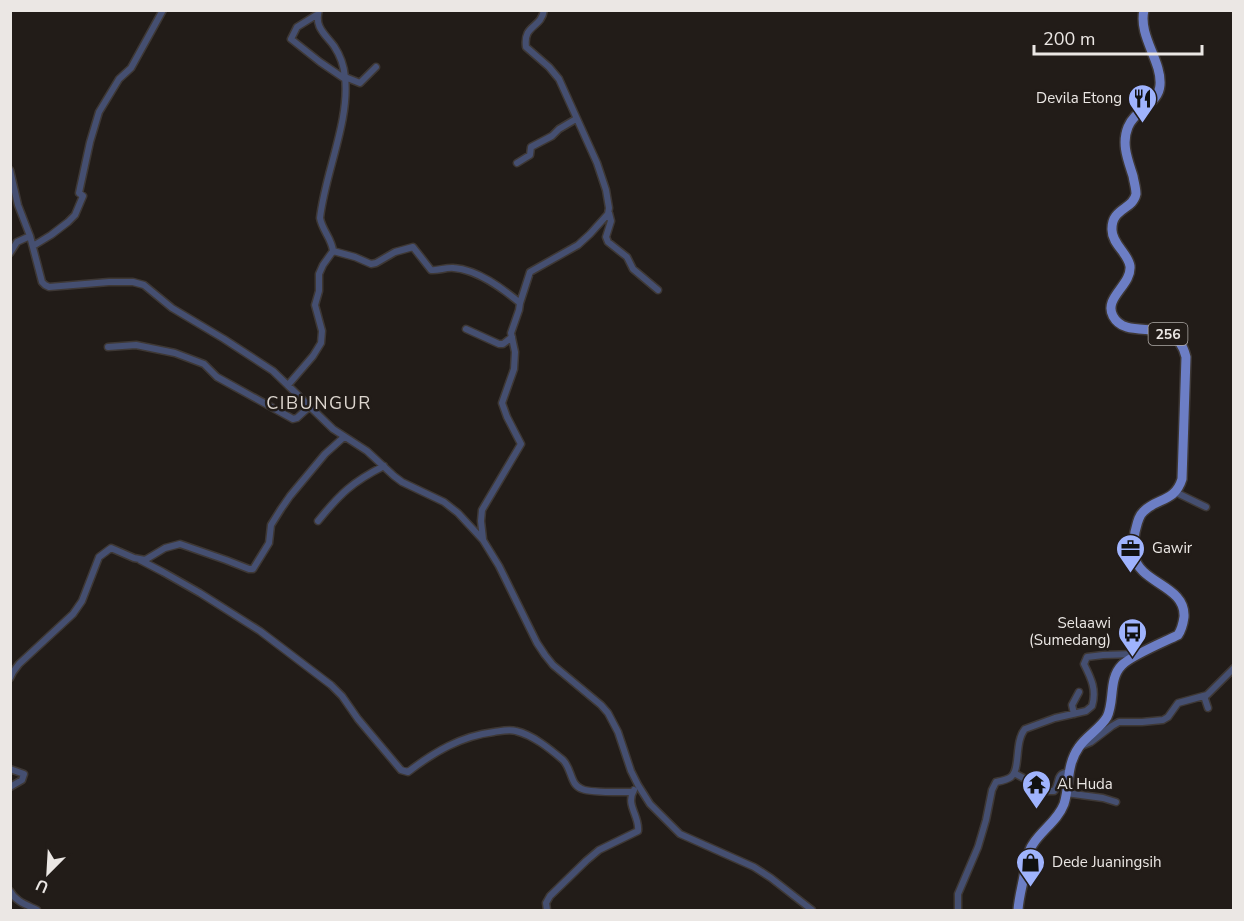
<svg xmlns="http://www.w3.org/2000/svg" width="1244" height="921" viewBox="0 0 1244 921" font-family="'Nunito Sans',sans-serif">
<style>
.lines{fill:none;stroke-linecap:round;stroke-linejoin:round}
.street-casing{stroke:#3e3835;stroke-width:9}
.primary-casing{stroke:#3e3835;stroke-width:12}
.street{stroke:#454f71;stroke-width:6}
.primary{stroke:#6c7ec5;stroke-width:9}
.labels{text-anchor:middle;stroke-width:5;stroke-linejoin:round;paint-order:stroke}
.shield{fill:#221c18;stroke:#afaaa7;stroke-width:1.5}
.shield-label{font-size:14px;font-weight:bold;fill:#ebe7e4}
.poi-label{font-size:15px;fill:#ebe7e4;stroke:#221c18;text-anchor:start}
.quarter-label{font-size:18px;letter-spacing:1.5px;fill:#ddd6cf;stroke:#221c18}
</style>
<rect width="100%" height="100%" fill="#221c18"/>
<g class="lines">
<defs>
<path id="street" d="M318 14 297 27 291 39 320 62 345 79
M345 77 360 83 376 67
M517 163 530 155 531 147 552 136 559 129 576 119
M10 170 18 205 30 236 42 282 45 285 49 287 109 282H133L144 285 172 308 224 339 273 371 333 429 367 451 394 476 402 482 444 502 458 513 483 540 499 566 537 643 545 655 553 665 601 705 608 713 618 732 631 771 638 785 650 804 680 834 754 867 771 878 812 910
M609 213 611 221 606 237 608 242 627 257 633 269 658 290
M33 246 51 235 68 222 75 215 83 196 79 193 80 188 90 142 99 112 119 79 131 68 163 10
M333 251 355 257 371 264 376 263 395 252 413 247 431 270C438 271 446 267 454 268 478 270 502 288 520 303L519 310 511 333 515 352 514 369 502 403 507 417 521 444 482 510 481 521 483 539
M10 253 17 242 30 236
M520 303 530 272 578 245 590 234 608 214 609 208 606 190 597 163 559 79 549 67 526 47C523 24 541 29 544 10
M466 329 499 344H503L512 337
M108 347 136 345 175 353 204 364 217 377 293 419 297 418 309 407
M288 385 313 356 321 343 322 331 315 305 319 291V274L323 265 333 251C332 239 322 230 320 218 325 173 350 121 345 77 344 66 340 55 334 46 325 34 314 27 319 10
M1175 492 1206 507
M318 521C340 494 352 482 384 466
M140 560 163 572 200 593 260 631 331 685 342 696 358 719 401 770 408 772C434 752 461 736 494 732 501 731 509 729 516 731 533 735 550 749 563 760 572 769 570 785 582 789 591 793 621 792 632 792
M10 678 13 672 19 664 73 614 82 601 99 557 111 548 134 558 145 560 165 548 180 544 226 560 249 569H253L269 543 271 525 281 509 290 496 325 454 344 437
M1204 696 1208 708
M1074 714 1072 705 1079 692
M1079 747 1091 742 1112 726 1119 722H1142L1163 720 1168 717 1178 703 1207 695 1234 668
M10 769 24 774 22 780 10 787
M1014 773 1048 791H1054C1061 783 1054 774 1069 772
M1066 793 1103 798 1116 802
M10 891C16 902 27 905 37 910
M547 910 546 903 550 896 586 861 599 850 638 831C640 816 625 805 634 790
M958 910V894L978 847 986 820 992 790 996 782C1001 781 1007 780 1011 777 1021 769 1014 742 1025 729L1055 718 1086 711 1092 706C1097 690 1091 678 1084 664L1087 657 1103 655 1135 654"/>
<path id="primary" d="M1018 910C1019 896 1023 884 1025 870 1027 861 1027 852 1033 844 1042 830 1058 820 1064 804 1070 785 1066 765 1079 747 1086 736 1100 729 1107 717 1115 701 1108 679 1122 665 1132 655 1164 642 1178 635 1182 629 1183 624 1184 617 1186 585 1139 584 1134 555 1132 548 1134 539 1135 532 1137 525 1138 516 1144 511 1157 498 1175 502 1182 479L1186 357C1175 311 1128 344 1113 316 1103 298 1132 285 1130 266 1128 253 1112 244 1112 230 1111 208 1133 210 1136 194 1136 188 1134 182 1133 176 1128 160 1121 144 1128 127 1135 109 1159 104 1160 85 1162 61 1138 36 1144 10"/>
</defs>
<use href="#street" class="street-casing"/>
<use href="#primary" class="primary-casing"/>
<use href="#street" class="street"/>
<use href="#primary" class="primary"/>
</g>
<defs>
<symbol id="restaurant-pin" viewBox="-11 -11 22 30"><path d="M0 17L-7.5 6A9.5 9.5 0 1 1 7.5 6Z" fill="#9fb3fd" stroke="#221c18"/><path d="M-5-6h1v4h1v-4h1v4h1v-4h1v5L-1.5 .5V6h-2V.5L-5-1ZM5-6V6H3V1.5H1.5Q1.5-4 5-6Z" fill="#111"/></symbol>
<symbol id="office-pin" viewBox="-11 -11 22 30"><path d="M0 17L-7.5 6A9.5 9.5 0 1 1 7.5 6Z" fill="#9fb3fd" stroke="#221c18"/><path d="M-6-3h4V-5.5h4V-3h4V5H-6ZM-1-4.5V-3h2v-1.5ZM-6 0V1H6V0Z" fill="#111"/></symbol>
<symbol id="bus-pin" viewBox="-11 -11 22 30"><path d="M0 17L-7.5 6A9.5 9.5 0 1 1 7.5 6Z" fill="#9fb3fd" stroke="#221c18"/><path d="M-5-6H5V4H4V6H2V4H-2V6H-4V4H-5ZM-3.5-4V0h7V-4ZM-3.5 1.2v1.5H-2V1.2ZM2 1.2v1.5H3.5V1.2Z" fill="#111"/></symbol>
<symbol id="temple-pin" viewBox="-11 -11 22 30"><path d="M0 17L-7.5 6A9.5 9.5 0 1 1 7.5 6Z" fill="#9fb3fd" stroke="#221c18"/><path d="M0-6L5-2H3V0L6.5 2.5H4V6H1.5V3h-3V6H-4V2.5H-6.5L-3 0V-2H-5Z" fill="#111"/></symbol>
<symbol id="shop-pin" viewBox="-11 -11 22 30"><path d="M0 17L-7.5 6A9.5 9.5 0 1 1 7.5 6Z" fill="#9fb3fd" stroke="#221c18"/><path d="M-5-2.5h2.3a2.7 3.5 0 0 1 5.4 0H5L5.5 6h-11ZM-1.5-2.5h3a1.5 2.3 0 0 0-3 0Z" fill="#111"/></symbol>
</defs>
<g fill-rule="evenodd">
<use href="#restaurant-pin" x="1126" y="82" width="33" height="45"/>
<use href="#office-pin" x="1114" y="532" width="33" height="45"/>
<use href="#bus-pin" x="1116" y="616" width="33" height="45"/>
<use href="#temple-pin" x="1020" y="768" width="33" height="45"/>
<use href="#shop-pin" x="1014" y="846" width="33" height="45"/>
</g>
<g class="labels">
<rect class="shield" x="1148.5" y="323" width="39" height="22" rx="4.5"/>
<g class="shield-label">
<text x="1168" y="339">256</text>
</g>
<g class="poi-label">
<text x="1122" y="103" text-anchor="end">Devila Etong</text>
<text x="1152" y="553">Gawir</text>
<text x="1111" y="628" text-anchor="end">Selaawi<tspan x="1111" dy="17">(Sumedang)</tspan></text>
<text x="1057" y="789">Al Huda</text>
<text x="1052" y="867">Dede Juaningsih</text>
</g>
<g class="quarter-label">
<text x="319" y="409">CIBUNGUR</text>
</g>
</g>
<rect width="1244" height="921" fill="none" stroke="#ebe7e4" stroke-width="24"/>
<g transform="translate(48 873) rotate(204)" stroke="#221c18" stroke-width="4.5" paint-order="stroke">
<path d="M0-4.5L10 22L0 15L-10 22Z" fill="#ebe7e4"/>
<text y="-9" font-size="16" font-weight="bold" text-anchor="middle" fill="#ebe7e4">U</text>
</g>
<path d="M1034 45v9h168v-9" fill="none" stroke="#ebe7e4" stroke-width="3"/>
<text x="1043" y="45" font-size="18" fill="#ebe7e4" stroke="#221c18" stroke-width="4.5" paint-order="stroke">200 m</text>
</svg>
